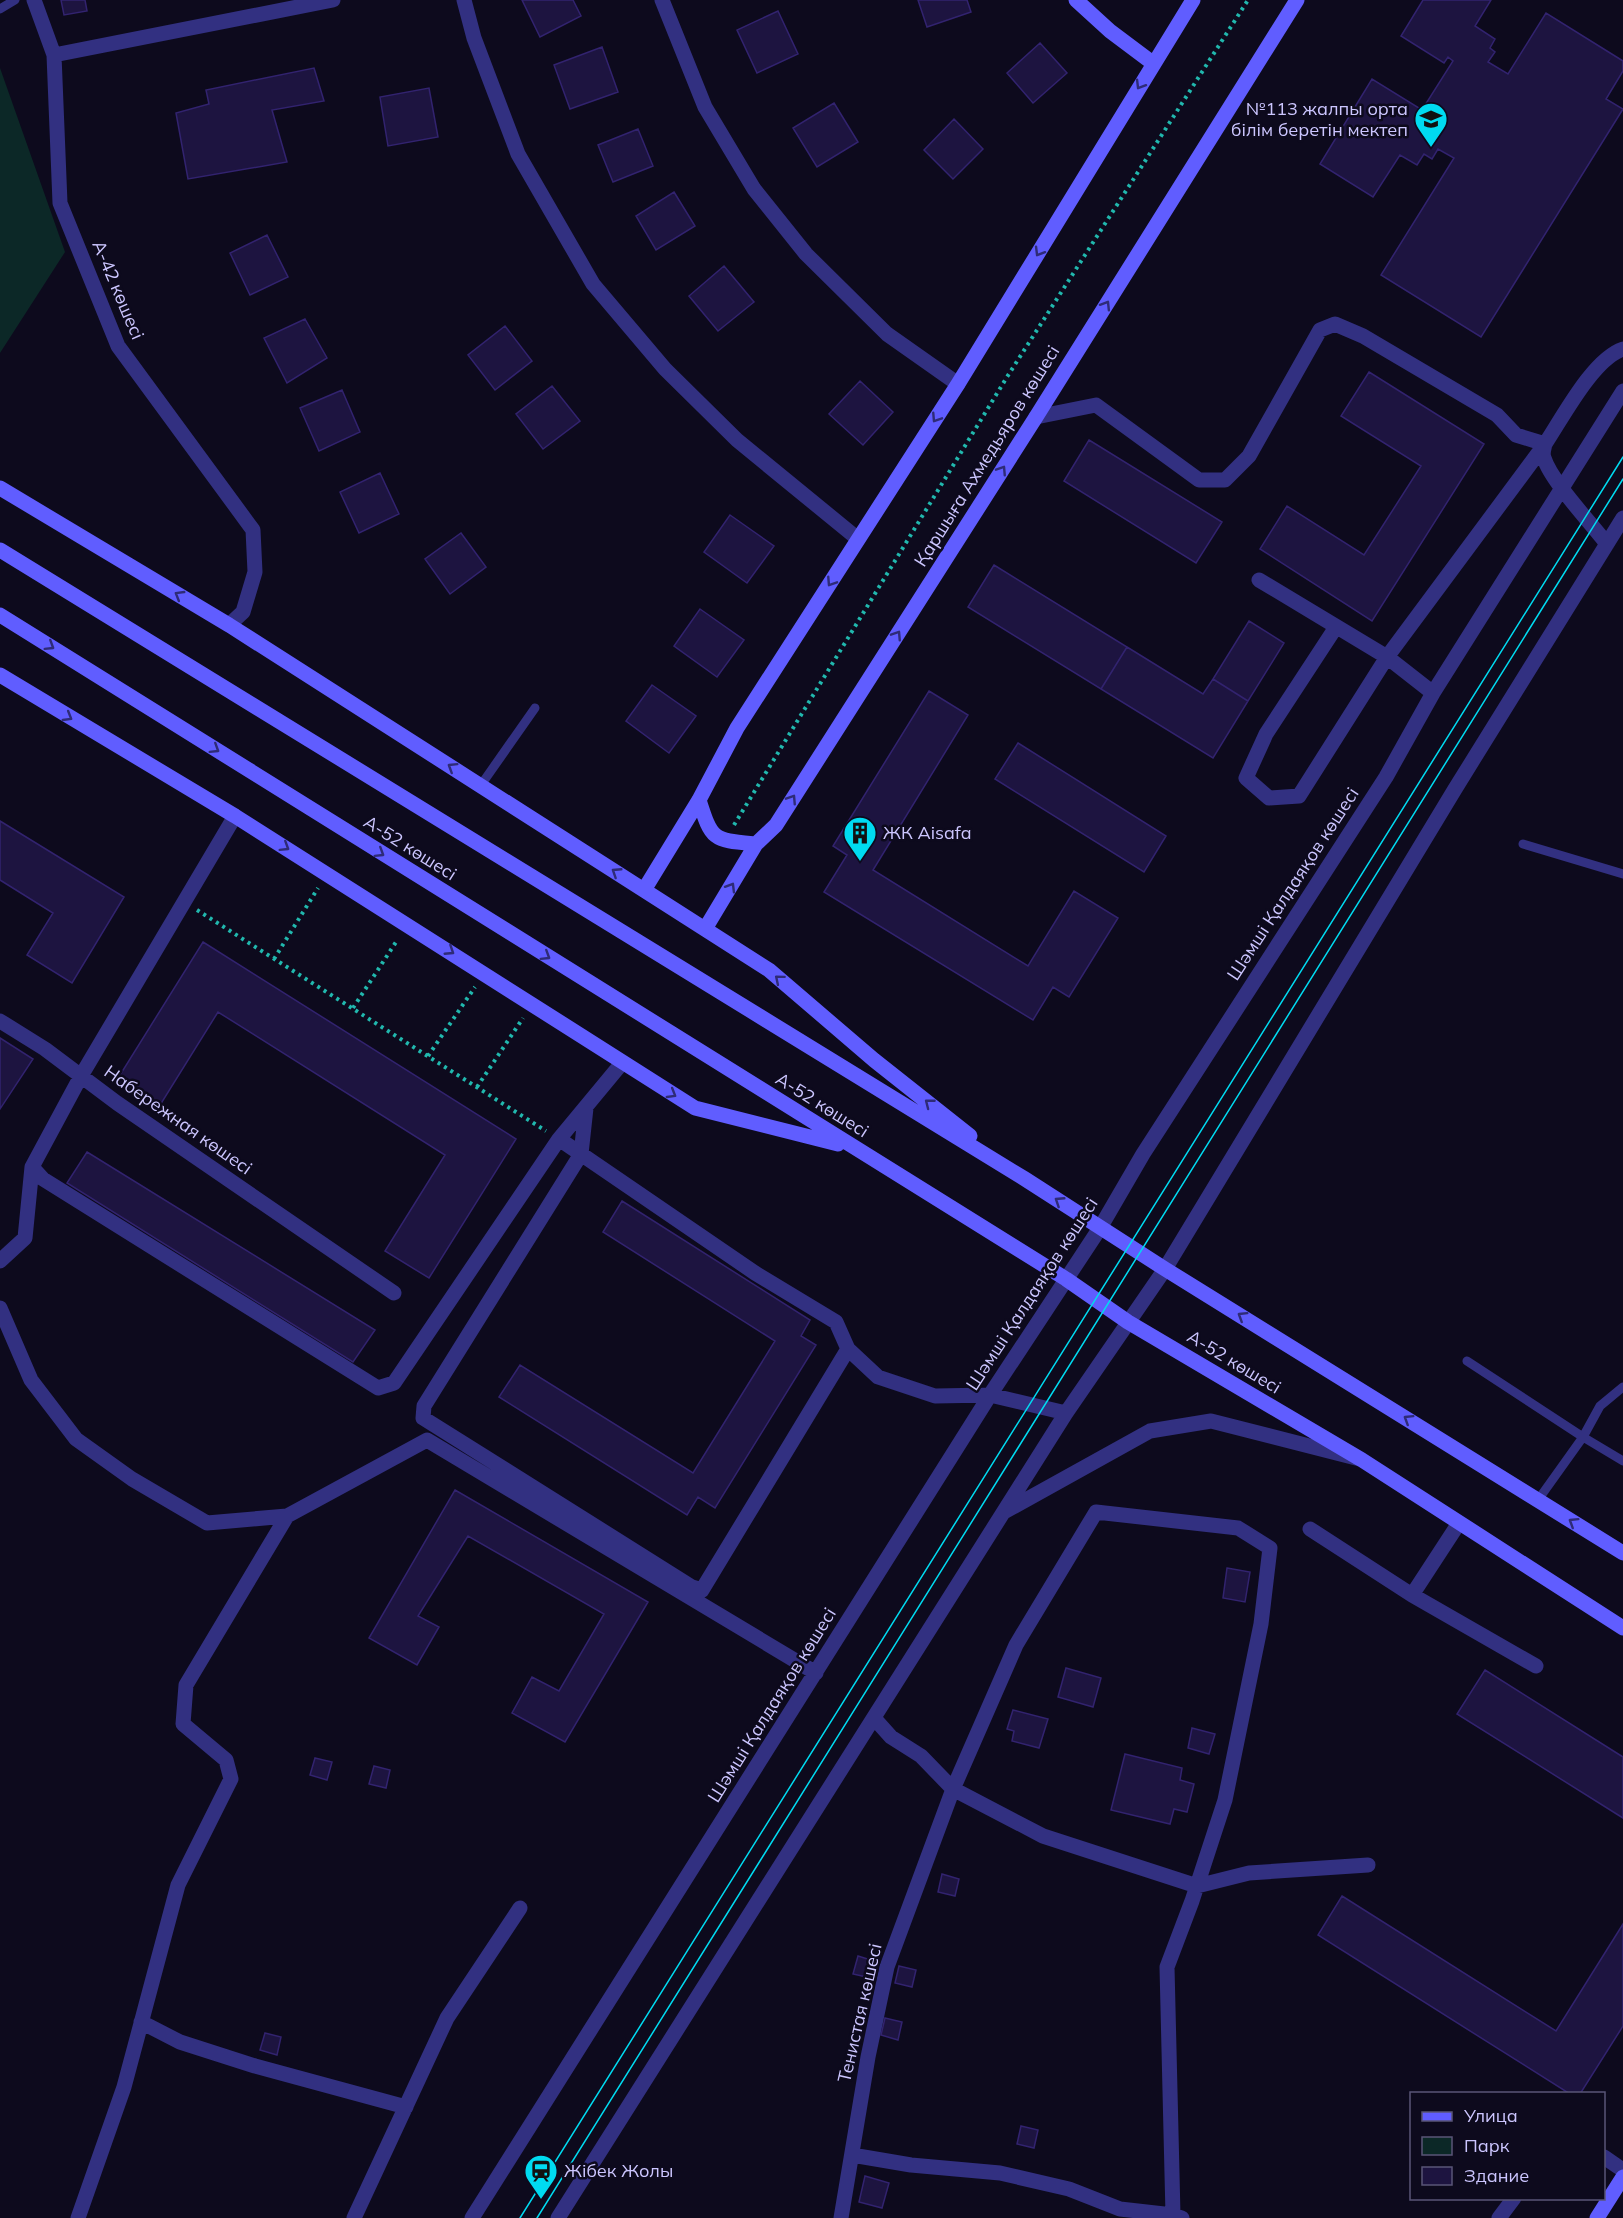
<svg xmlns="http://www.w3.org/2000/svg" width="1623" height="2218" viewBox="0 0 1623 2218" font-family="Mulish,sans-serif">
<style>
.green{fill:#0c2827}
.building{fill:#1d1440;stroke:#32236f;stroke-width:1.5}
.lines{fill:none;stroke-linecap:round;stroke-linejoin:round}
.path{stroke:#21b8ae;stroke-width:4;stroke-dasharray:3 4.5;stroke-linecap:butt}
.lane{stroke:#323081;stroke-width:9}
.street{stroke:#323081;stroke-width:15}
.secondary{stroke:#605dff;stroke-width:15}
.tram{stroke:#00dbf1;stroke-width:1.5}
.oneway{stroke:#2e2b77}
.labels{text-anchor:middle;stroke-width:5;stroke-linejoin:round;paint-order:stroke}
.poi-label{font-size:18px;fill:#ccc6ff;stroke:#0d0a1d;text-anchor:start}
.street-label{font-size:18px;fill:#ccc6ff;stroke:#0d0a1d}
</style>
<rect width="100%" height="100%" fill="#0d0a1d"/>
<path class="green" d="M0 68 65 252 0 353Z"/>
<path class="building" d="M61 0H85L87 11 64 15Z
M522 0H573L581 16 540 37Z
M918 0H967L971 12 927 27Z
M1423 0H1491L1475 26 1495 39 1490 48 1495 52 1488 62 1508 74 1546 13 1623 61V71L1606 99 1623 109 1481 337 1381 275 1454 158 1438 149 1432 159 1424 154 1417 165 1400 155 1373 197 1320 164 1372 79 1422 110 1453 61 1448 57 1444 63 1401 36Z
M778 11 798 54 757 73 737 30Z
M1040 43 1067 73 1033 103 1007 73Z
M602 47 618 92 570 109 554 65Z
M314 68 324 101 272 110 287 162 188 179 176 113 209 104 206 90Z
M429 88 438 137 388 146 380 97Z
M834 103 858 142 817 167 793 128Z
M954 119 983 149 953 179 924 150Z
M638 129 653 166 613 182 598 145Z
M674 192 695 226 656 250 636 216Z
M267 235 288 277 250 295 230 253Z
M724 266 754 302 718 331 689 296Z
M305 319 327 358 287 383 264 338Z
M505 326 532 361 495 390 468 355Z
M1369 372 1484 444 1372 621 1260 549 1287 506 1364 555 1421 466 1341 416Z
M860 381 893 412 863 445 829 414Z
M552 386 580 421 543 449 516 414Z
M342 390 360 432 319 451 300 408Z
M1089 440 1222 522 1196 563 1064 481Z
M380 473 399 514 359 533 340 492Z
M730 515 774 546 747 583 704 552Z
M461 533 486 567 450 594 425 559Z
M994 565 1127 647 1101 689 968 607Z
M700 609 744 640 717 677 674 646Z
M1249 621 1284 643 1248 701 1213 679Z
M1127 647 1203 694 1213 679 1248 701 1213 758 1101 689Z
M652 685 696 716 669 753 626 721Z
M929 691 968 715 873 870 1028 966 1074 891 1118 918 1069 997 1053 987 1033 1020 824 892 847 855 833 846Z
M1018 743 1166 836 1144 872 995 779Z
M0 821 124 897 72 983 27 955 53 913 0 880Z
M203 942 516 1139 429 1278 385 1251 445 1155 218 1012 157 1110 115 1083Z
M0 1038 33 1059 0 1109Z
M87 1152 375 1330 353 1362 67 1183Z
M622 1201 810 1320 801 1336 816 1345 715 1508 698 1497 687 1515 499 1397 520 1365 693 1473 775 1341 603 1232Z
M455 1490 648 1602 565 1742 512 1713 532 1677 559 1691 604 1614 468 1536 418 1616 439 1627 417 1665 369 1638Z
M1227 1568 1250 1572 1245 1602 1223 1598Z
M1066 1668 1101 1678 1093 1707 1058 1697Z
M1485 1670 1623 1757V1818L1457 1714Z
M1013 1710 1048 1719 1039 1748 1012 1741 1014 1731 1007 1729Z
M1192 1728 1215 1734 1209 1754 1188 1748Z
M1125 1754 1182 1768 1180 1780 1194 1784 1187 1812 1174 1809 1170 1824 1111 1810Z
M315 1758 332 1762 327 1780 310 1775Z
M374 1766 390 1770 386 1788 369 1784Z
M942 1874 959 1879 955 1896 938 1892Z
M1342 1896 1556 2031 1623 1924V2026L1580 2094H1570L1318 1935Z
M858 1956 874 1961 871 1978 853 1974Z
M899 1966 916 1970 912 1987 895 1983Z
M885 2018 902 2022 898 2040 881 2035Z
M265 2033 281 2037 277 2055 260 2050Z
M1021 2126 1038 2130 1034 2148 1017 2144Z
M865 2176 889 2183 882 2208 859 2202Z"/>
<g class="lines">
<path class="path" d="M734 825 1007 377 1248 0
M197 910 546 1131
M274 959 318 888
M353 1008 398 939
M428 1056 475 987
M477 1087 523 1018"/>
<path class="lane" d="M0 9 15 0
M481 785 535 708
M1523 844 1623 874
M1467 1361 1583 1437 1600 1406 1623 1387
M1538 1500 1583 1437 1623 1461"/>
<path class="street" d="M34 0 54 55 60 203 118 346 253 530 255 572 243 612 229 625
M464 0 474 38 518 154 593 284 665 369 737 440 858 539
M662 0 705 107 754 189 806 254 887 334 958 384
M54 55 333 0
M1036 417 1096 405 1199 480H1225L1249 456 1320 330 1335 324 1363 336 1497 415 1516 435 1545 444 1387 657 1433 693
M1607 544C1591 523 1551 481 1544 458 1542 453 1544 449 1545 444 1563 417 1593 359 1623 349
M1259 580 1387 657 1299 796 1269 798 1246 778 1266 734 1336 627
M0 1021 45 1049 81 1076 235 816
M622 1063 559 1139 755 1273 836 1322 848 1349 878 1377 935 1396 990 1395 1066 1413
M586 1108 581 1154 424 1406 423 1418 692 1587 702 1590 848 1349
M32 1167 43 1179 378 1388 394 1383 559 1139
M0 1261 25 1238 32 1167 81 1076 117 1103 394 1293
M0 1308 31 1380 76 1439 132 1479 207 1523 287 1516 427 1440 816 1673
M1004 1512 1150 1431 1211 1421 1356 1458
M1459 1523 1412 1595 1536 1666
M1310 1529 1412 1595
M874 1718 891 1737 921 1756 953 1789 1043 1836 1197 1886 1249 1873 1368 1865
M141 2022 180 2042 255 2066 406 2107
M852 2155 911 2165 1000 2173 1069 2189 1120 2209 1173 2215
M1604 2157 1623 2170
M78 2218 124 2087 178 1885 231 1779 226 1760 183 1724 186 1685 287 1516
M354 2218 447 2018 520 1908
M472 2218 990 1395 1100 1228 1143 1154 1386 777 1433 693 1623 391
M558 2218 1066 1413 1165 1269 1455 789 1623 518
M841 2218 868 2057 887 1967 953 1789 1016 1645 1096 1512 1238 1528 1270 1548 1261 1624 1225 1800 1192 1901 1167 1967 1173 2215 1182 2218
M1499 2218 1514 2198"/>
<path class="secondary" d="M1076 0 1110 31 1154 64
M0 488 229 625 769 970 874 1060 970 1136
M0 550 1025 1179 1165 1269 1623 1553
M0 615 1066 1279 1128 1322 1362 1460 1623 1628
M0 675 235 816 695 1108 838 1144
M699 800C712 841 713 840 756 844
M644 890 699 800 737 728 958 384 1193 0
M705 929 756 844 776 825 1036 417 1297 0
M1597 2218 1623 2177"/>
<path class="tram" d="M520 2218 1623 457
M537 2218 1623 479"/>
</g>
<defs><path id="oneway-chevron" d="M-2-3.5L2.5 0L-2 3.5" fill="none" stroke-width="1.6" stroke-linecap="round" stroke-linejoin="round" transform="scale(1.5)"/></defs>
<g class="oneway">
<use href="#oneway-chevron" transform="translate(1140 85) rotate(121)"/>
<use href="#oneway-chevron" transform="translate(1039 252) rotate(121)"/>
<use href="#oneway-chevron" transform="translate(1106 305) rotate(-58)"/>
<use href="#oneway-chevron" transform="translate(936 418) rotate(123)"/>
<use href="#oneway-chevron" transform="translate(1002 470) rotate(-57)"/>
<use href="#oneway-chevron" transform="translate(831 582) rotate(123)"/>
<use href="#oneway-chevron" transform="translate(179 595) rotate(-149)"/>
<use href="#oneway-chevron" transform="translate(897 635) rotate(-57)"/>
<use href="#oneway-chevron" transform="translate(50 646) rotate(32)"/>
<use href="#oneway-chevron" transform="translate(68 717) rotate(31)"/>
<use href="#oneway-chevron" transform="translate(215 749) rotate(32)"/>
<use href="#oneway-chevron" transform="translate(452 767) rotate(-148)"/>
<use href="#oneway-chevron" transform="translate(792 799) rotate(-57)"/>
<use href="#oneway-chevron" transform="translate(285 847) rotate(32)"/>
<use href="#oneway-chevron" transform="translate(380 853) rotate(32)"/>
<use href="#oneway-chevron" transform="translate(616 872) rotate(-147)"/>
<use href="#oneway-chevron" transform="translate(731 887) rotate(-59)"/>
<use href="#oneway-chevron" transform="translate(450 951) rotate(33)"/>
<use href="#oneway-chevron" transform="translate(546 956) rotate(32)"/>
<use href="#oneway-chevron" transform="translate(779 979) rotate(-140)"/>
<use href="#oneway-chevron" transform="translate(672 1094) rotate(31)"/>
<use href="#oneway-chevron" transform="translate(929 1103) rotate(-142)"/>
<use href="#oneway-chevron" transform="translate(1059 1201) rotate(-147)"/>
<use href="#oneway-chevron" transform="translate(1242 1316) rotate(-148)"/>
<use href="#oneway-chevron" transform="translate(1408 1419) rotate(-148)"/>
<use href="#oneway-chevron" transform="translate(1573 1522) rotate(-148)"/>
</g>
<defs>
<symbol id="school-pin" viewBox="-11 -11 22 30"><path d="M0 17L-7.5 6A9.5 9.5 0 1 1 7.5 6Z" fill="#00dbf1" stroke="#0d0a1d"/><path d="M0-5L7-2L0 1L-7-2ZM-4 1L0 2.5L4 1V4Q0 6-4 4Z" fill="#111"/></symbol>
<symbol id="building-pin" viewBox="-11 -11 22 30"><path d="M0 17L-7.5 6A9.5 9.5 0 1 1 7.5 6Z" fill="#00dbf1" stroke="#0d0a1d"/><path d="M-4-6H4V6H1V3H-1V6H-4ZM-2.5-4.3h1.7v1.8h-1.7ZM.8-4.3h1.7v1.8H.8ZM-2.5-1h1.7V.8h-1.7ZM.8-1h1.7V.8H.8Z" fill="#111"/></symbol>
<symbol id="station-pin" viewBox="-11 -11 22 30"><path d="M0 17L-7.5 6A9.5 9.5 0 1 1 7.5 6Z" fill="#00dbf1" stroke="#0d0a1d"/><path d="M-3-6H3Q5-6 5-4V2Q5 4 3 4L4.5 6H3L1.5 4h-3L-3 6H-4.5L-3 4Q-5 4-5 2V-4Q-5-6-3-6ZM-3.5-4v3h7v-3ZM-3.5 1v1.5H-2V1ZM2 1v1.5H3.5V1Z" fill="#111"/></symbol>
</defs>
<g fill-rule="evenodd">
<use href="#school-pin" x="1412" y="100" width="38" height="52"/>
<use href="#building-pin" x="841" y="814" width="38" height="52"/>
<use href="#station-pin" x="522" y="2152" width="38" height="52"/>
</g>
<g class="labels">
<g class="poi-label">
<text x="1408" y="115" text-anchor="end">№113 жалпы орта<tspan x="1408" dy="21">білім беретін мектеп</tspan></text>
<text x="883" y="839">ЖК Aisafa</text>
<text x="564" y="2177">Жібек Жолы</text>
</g>
<g class="street-label">
<text transform="translate(118 290) rotate(67)" y="6">А-42 көшесі</text>
<text transform="translate(987 456) rotate(-58)" y="6">Қаршыға Ахмедьяров көшесі</text>
<text transform="translate(410 848) rotate(32)" y="6">А-52 көшесі</text>
<text transform="translate(1293 884) rotate(-57)" y="6">Шәмші Қалдаяқов көшесі</text>
<text transform="translate(822 1105) rotate(32)" y="6">А-52 көшесі</text>
<text transform="translate(178 1120) rotate(35)" y="6">Набережная көшесі</text>
<text transform="translate(1032 1294) rotate(-57)" y="6">Шәмші Қалдаяқов көшесі</text>
<text transform="translate(1234 1362) rotate(31)" y="6">А-52 көшесі</text>
<text transform="translate(772 1705) rotate(-58)" y="6">Шәмші Қалдаяқов көшесі</text>
<text transform="translate(860 2013) rotate(-77)" y="6">Тенистая көшесі</text>
</g>
</g>
<rect x="1410" y="2092" width="195" height="108" fill="#0d0a1d" stroke="#595577" stroke-width="1.5"/>
<rect x="1422" y="2112" width="30" height="9" fill="#605dff" stroke="#595577" stroke-width="1.5"/>
<text x="1464" y="2122" font-size="18" fill="#ccc6ff">Улица</text>
<rect x="1422" y="2137" width="30" height="18" fill="#0c2827" stroke="#595577" stroke-width="1.5"/>
<text x="1464" y="2152" font-size="18" fill="#ccc6ff">Парк</text>
<rect x="1422" y="2167" width="30" height="18" fill="#1d1440" stroke="#595577" stroke-width="1.5"/>
<text x="1464" y="2182" font-size="18" fill="#ccc6ff">Здание</text>
</svg>
